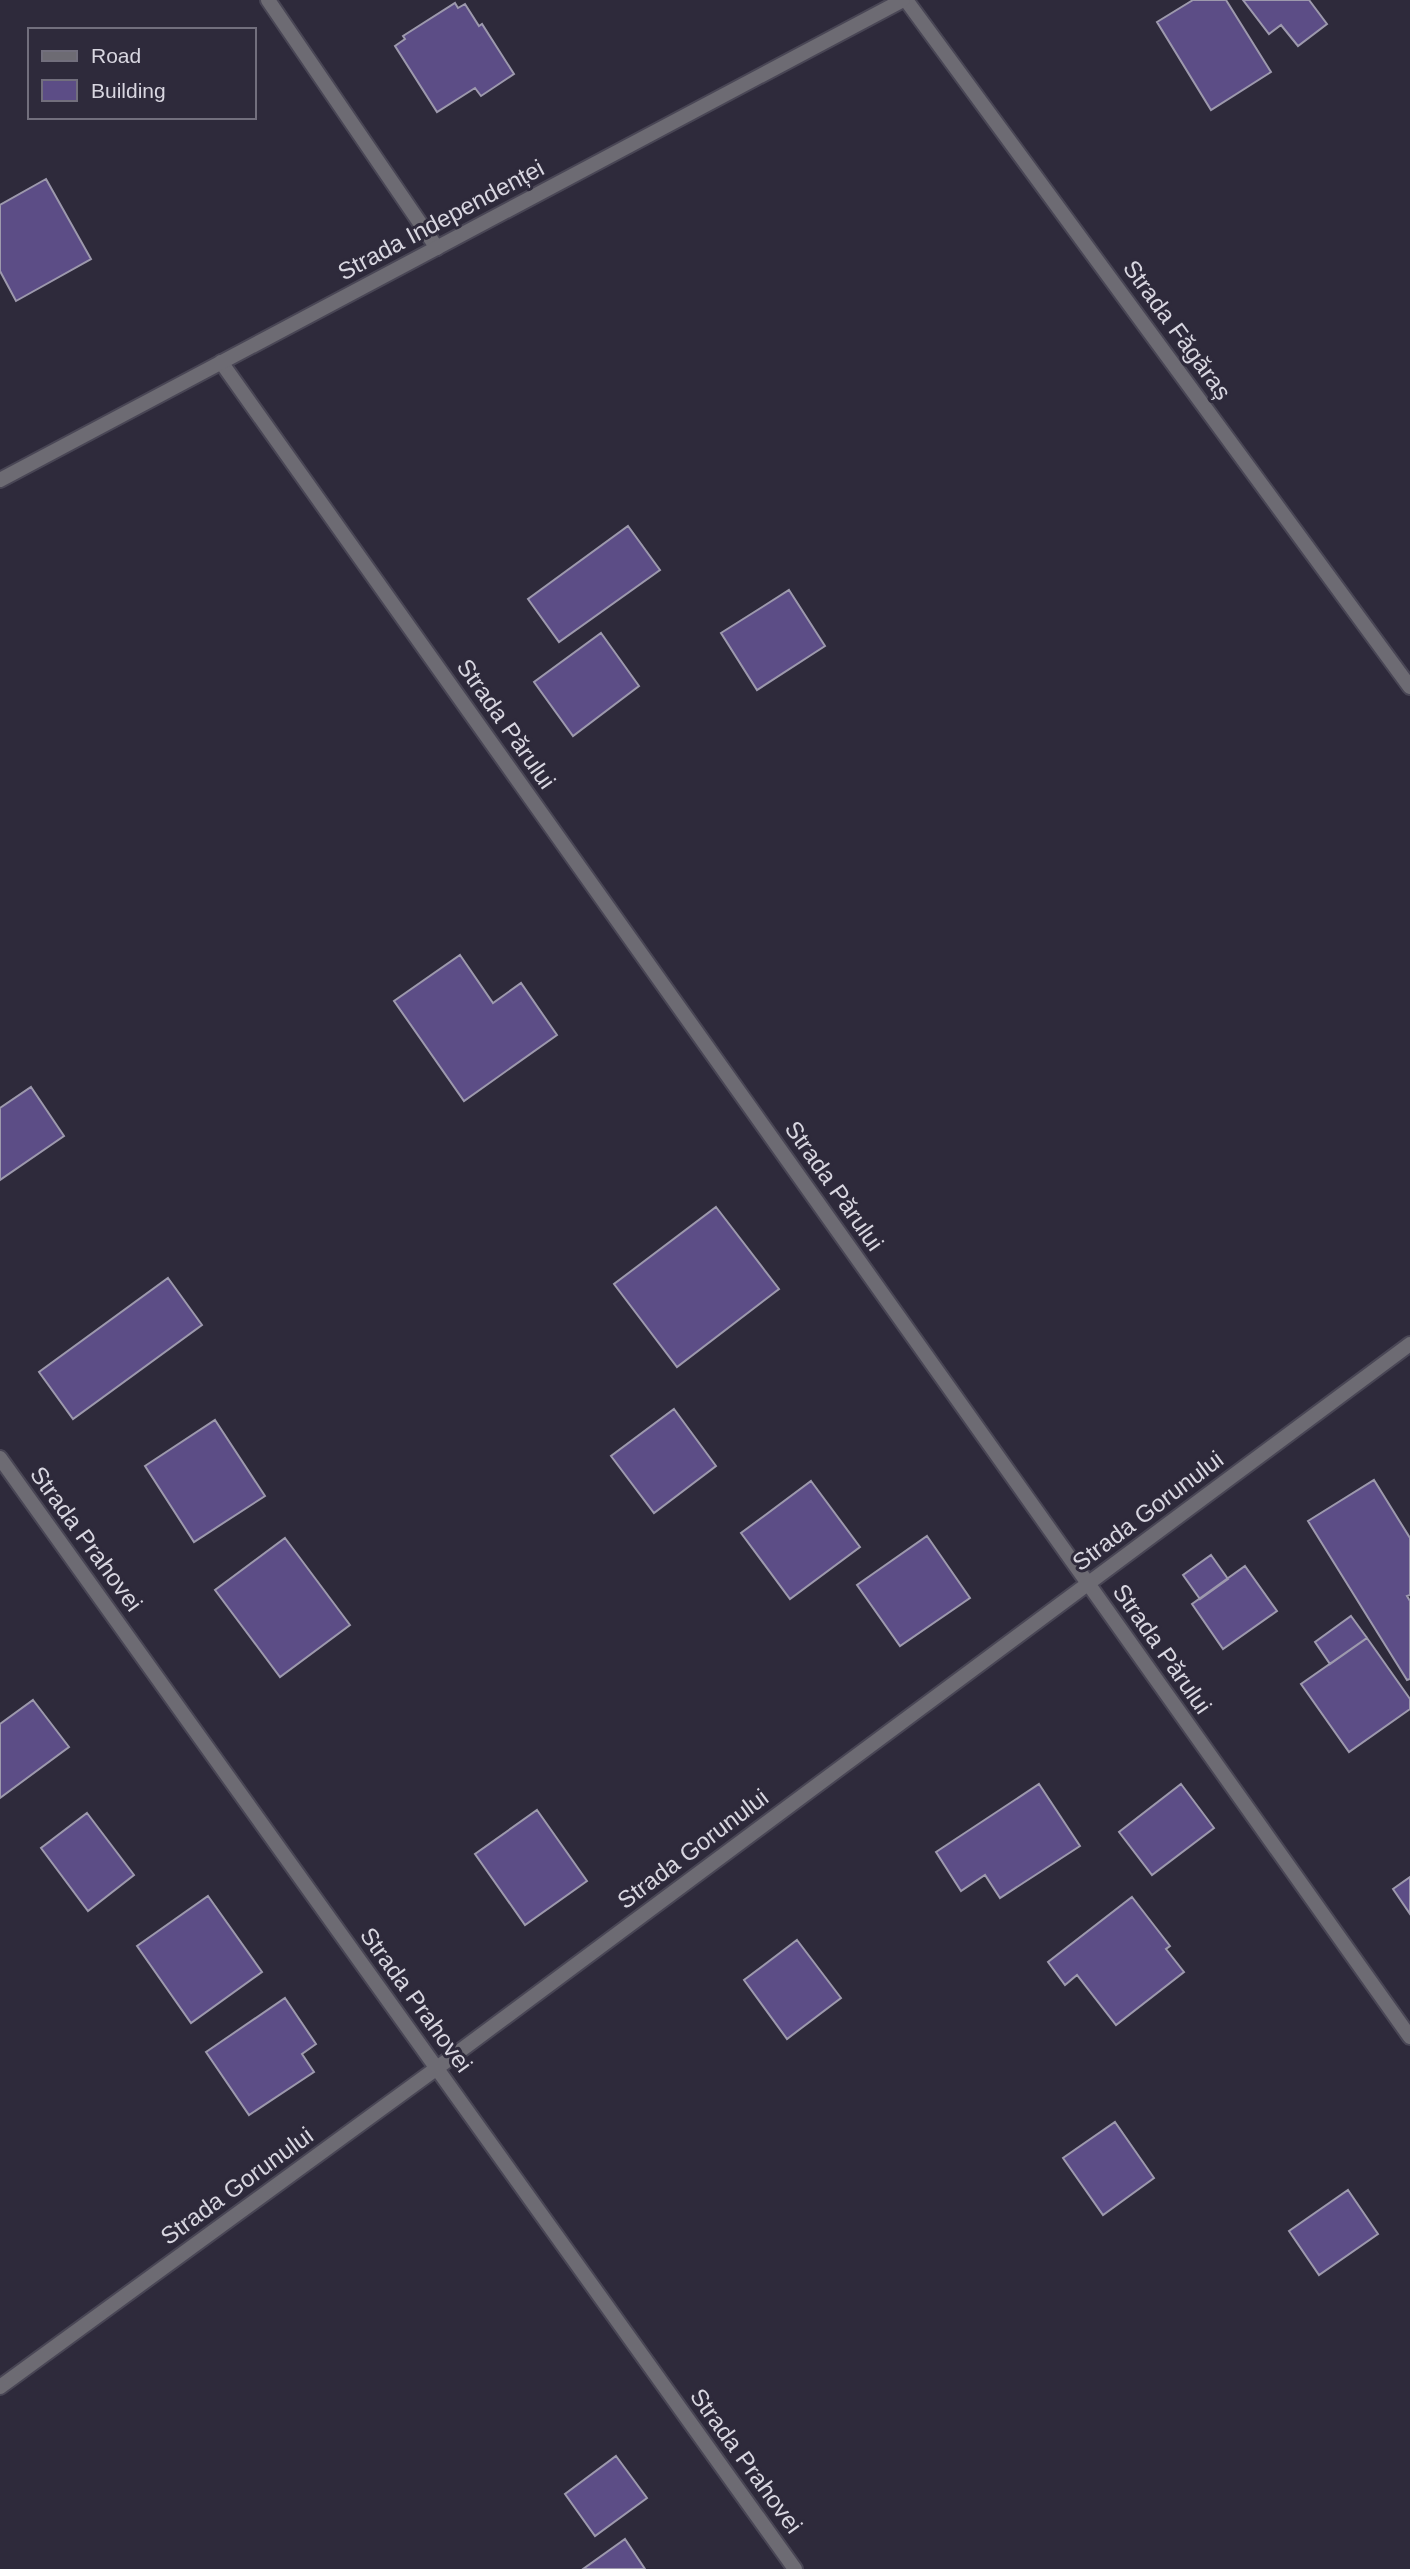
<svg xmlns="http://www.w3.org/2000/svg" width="1410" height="2569" viewBox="0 0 1410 2569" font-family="Arial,sans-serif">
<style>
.building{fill:#5c4d86;stroke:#9d99ad;stroke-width:2}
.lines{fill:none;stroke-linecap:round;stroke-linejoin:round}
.minor-casing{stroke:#494655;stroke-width:18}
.tertiary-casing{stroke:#494655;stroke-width:18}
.minor{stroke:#6d6b73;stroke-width:14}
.tertiary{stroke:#6d6b73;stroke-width:14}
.labels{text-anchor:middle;stroke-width:6;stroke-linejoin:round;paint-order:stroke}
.street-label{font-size:24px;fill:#d8d6e0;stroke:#2e2a3b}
</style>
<rect width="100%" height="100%" fill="#2e2a3b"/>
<path class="building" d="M1193 0H1226L1271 72 1211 110 1157 22Z
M1243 0H1309L1327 24 1298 46 1281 25 1269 34Z
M455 3 458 8 465 4 479 26 482 24 514 74 481 96 475 88 437 112 395 46 405 39 403 36Z
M46 179 91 259 16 301 0 271V205Z
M628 526 660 570 559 642 528 599Z
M789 590 825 646 757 690 721 633Z
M601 633 639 686 573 736 534 682Z
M460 955 493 1003 521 983 557 1035 464 1101 394 1001Z
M31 1087 64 1136 0 1180V1108Z
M716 1207 779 1289 677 1367 614 1284Z
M168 1278 202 1325 73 1419 39 1372Z
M674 1409 716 1466 654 1513 611 1456Z
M215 1420 265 1496 194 1542 145 1466Z
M1374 1480 1410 1538V1595L1407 1596 1410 1601V1679L1407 1680 1308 1521Z
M811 1481 860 1547 790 1599 741 1533Z
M927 1536 970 1598 900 1646 857 1585Z
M285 1538 350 1625 280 1677 215 1590Z
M1211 1555 1228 1579 1200 1599 1183 1575Z
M1245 1566 1277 1611 1223 1649 1192 1604Z
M1351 1616 1367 1638 1330 1664 1315 1642Z
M1367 1638 1410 1699V1709L1349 1752 1301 1684Z
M33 1700 69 1747 0 1798V1724Z
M1039 1784 1080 1846 1000 1898 985 1875 961 1891 936 1852Z
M1181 1784 1214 1828 1152 1875 1119 1832Z
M537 1810 587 1881 525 1925 475 1854Z
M87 1813 134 1875 88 1911 41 1848Z
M1410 1877V1914L1393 1889Z
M208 1896 262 1972 191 2023 137 1946Z
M1132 1897 1170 1946 1166 1949 1184 1972 1116 2025 1077 1975 1065 1985 1048 1962Z
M797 1940 841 1998 787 2039 744 1980Z
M285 1998 316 2044 302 2054 314 2072 249 2115 206 2052Z
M1115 2122 1154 2178 1103 2215 1063 2158Z
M1348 2190 1378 2234 1319 2275 1289 2231Z
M616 2456 647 2498 595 2536 565 2494Z
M625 2539 645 2569H583Z"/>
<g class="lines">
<defs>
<path id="minor" d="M268 0 437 248
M906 0 1410 687
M221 362 1410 2037
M0 1458 795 2569
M0 2387 437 2068 1410 1344"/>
<path id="tertiary" d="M0 480 903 0"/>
</defs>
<use href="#minor" class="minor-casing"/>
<use href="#tertiary" class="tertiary-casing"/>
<use href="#minor" class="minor"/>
<use href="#tertiary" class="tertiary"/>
</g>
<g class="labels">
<g class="street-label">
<text transform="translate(441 220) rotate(-28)" y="8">Strada Independenței</text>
<text transform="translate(1177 330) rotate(54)" y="8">Strada Făgăraș</text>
<text transform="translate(506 724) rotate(55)" y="8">Strada Părului</text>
<text transform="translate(834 1186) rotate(55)" y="8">Strada Părului</text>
<text transform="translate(1148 1511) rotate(-37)" y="8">Strada Gorunului</text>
<text transform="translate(86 1539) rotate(54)" y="8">Strada Prahovei</text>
<text transform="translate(1162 1649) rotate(55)" y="8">Strada Părului</text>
<text transform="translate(693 1849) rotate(-37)" y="8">Strada Gorunului</text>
<text transform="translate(416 2000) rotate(54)" y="8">Strada Prahovei</text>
<text transform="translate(237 2186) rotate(-36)" y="8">Strada Gorunului</text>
<text transform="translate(746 2461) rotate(54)" y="8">Strada Prahovei</text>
</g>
</g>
<rect x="28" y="28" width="228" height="91" fill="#2e2a3b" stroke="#726f7d" stroke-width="2"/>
<rect x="42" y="51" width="35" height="10" fill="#6d6b73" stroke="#726f7d" stroke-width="2"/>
<text x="91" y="63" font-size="21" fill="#d8d6e0">Road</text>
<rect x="42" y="80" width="35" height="21" fill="#5c4d86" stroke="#726f7d" stroke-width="2"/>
<text x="91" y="98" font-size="21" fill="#d8d6e0">Building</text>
</svg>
